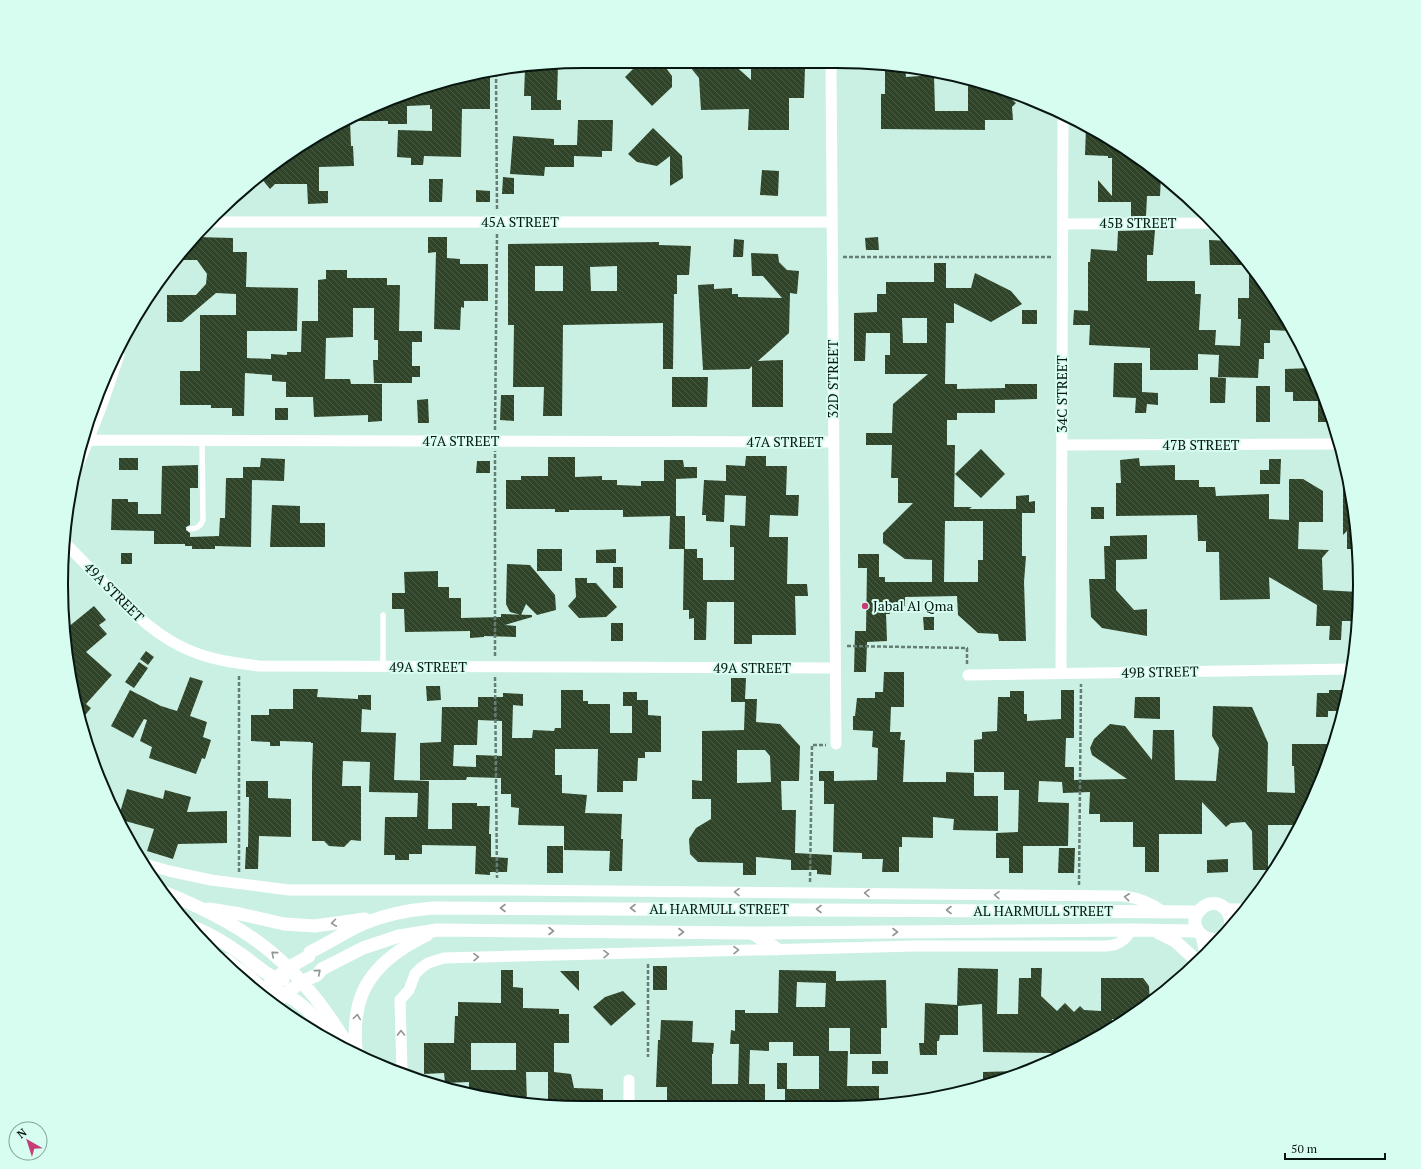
<svg xmlns="http://www.w3.org/2000/svg" width="1421" height="1169" viewBox="0 0 1421 1169" font-family="'PT Serif',serif">
<style>
.building{fill:url(#building-back-hatch);fill-rule:evenodd}
.lines{fill:none;stroke-linecap:round;stroke-linejoin:round}
.path{stroke:#647e75;stroke-width:2.5;stroke-dasharray:4 2;stroke-linecap:butt}
.service{stroke:#fff;stroke-width:5.5}
.minor{stroke:#fff;stroke-width:11}
.tertiary{stroke:#fff;stroke-width:13}
.oneway{stroke:#909694}
.poi-dot{fill:#c63d76;stroke:#d7fdf1;stroke-width:1.5}
.labels{text-anchor:middle;stroke-width:4;stroke-linejoin:round;paint-order:stroke}
.street-label{font-size:14px;fill:#081612;stroke:#d7fdf1}
.poi-label{font-size:14px;fill:#081612;stroke:#d7fdf1;text-anchor:start}
.rim{fill:none;stroke:#081612;stroke-width:2}
</style>
<defs>
<pattern id="building-back-hatch" width="6" height="6" patternUnits="userSpaceOnUse"><rect width="6" height="6" fill="#2f4428"/><path d="M-1 5l2 2M0 0l6 6M5-1l2 2" fill="none" stroke="#4a5b45"/></pattern>
</defs>
<rect width="100%" height="100%" fill="#caf0e3"/>
<path class="building" d="M700 61 731 62 751 80V62H788V68H805L804 98H789V130H748L749 109 701 110 699 78 691 68Z
M558 64 557 100H561V110H531V96H524L525 69Z
M638 64H663L672 76V87L652 106 625 77Z
M885 64 905 67 906 77 934 75 935 111H968V80L1003 91 1016 103 1012 107 1013 120H985V130L881 129V94H885Z
M472 76H490V109H462L461 157 424 156 423 165H411V158L397 157 398 130 432 131V109H430V105L407 106V124H388V121H350L351 146H353L354 166 319 167V191H328V203L308 204 307 184H275L270 189 261 178 323 131 449 79Z
M578 120H613L612 151H602V157L574 156V167H545L544 176 510 174 513 136 554 139V145H577Z
M1086 127 1127 149 1161 176 1160 196H1147L1146 216 1131 217V202H1098V180L1112 196V158H1108V156L1085 155Z
M653 128 682 156 683 178 670 186V156L657 166 637 162 628 154Z
M762 170 779 171 778 196 760 195Z
M503 177 514 178V194H502Z
M429 179H443L442 202H429Z
M476 190 490 191V202H476Z
M1155 230 1153 255H1147V281H1195V294H1201L1199 330H1216L1215 345 1240 346 1241 319H1238V298H1249V265H1210L1209 240 1230 241 1252 266 1292 331 1270 330V343H1264V359H1259L1258 378 1218 377 1219 355 1198 354V370H1150V348L1089 345 1090 325H1073L1074 310 1088 311V262H1090L1091 249 1117 251 1118 231Z
M196 237 233 238V252H247L246 287 298 288 297 331H247V358L271 359V354L287 355V352H301L302 321H318V280L326 279V270H347V278H387V285H400L399 331H422V342H412V366H420V377H412V383H374L373 360H378V340H374V308H353V337L326 338 325 379H350L351 384H382V421L368 422V415L314 417 313 397H286V382L272 381V375L245 373 244 416H232V408H211V405H180V371H200V315H236V294L216 293 182 322H167V295H196L206 284 207 274 197 260H177Z
M428 237H447V258L460 259V264H488V301H464V308L461 307 460 330 434 329 436 252 428 253Z
M878 237 879 250H866L865 238Z
M734 239 744 240 743 257H733Z
M659 242V245L691 246 689 275H677V294H674L673 369H663V323L563 325 562 416H543L544 387H513L514 325H508V244ZM535 266H563V291H535ZM617 266V291H591L590 267Z
M751 253 778 254 779 262 787 270 799 271 797 294 790 293 789 333 758 361 783 360V407H752V366L749 369 703 370 698 285 714 284V289L732 288V294H738V297L782 298 763 276H752Z
M934 263H946V288H971L975 273 1011 291 1022 304 991 322 954 303V323H946L945 384H957V389L1005 388V384H1037V399L995 400V413H957V420H947V445H955L954 507H972L969 509H1016V496L1029 495V502L1035 501V513H1022V556H1026L1024 582 1026 641H999L998 634 978 633 958 615 957 596 905 597V606H890V614H886L887 641 867 642 866 672H854L855 631H866L867 568H858V554H879V577H885V582H932V560L905 559 883 543V533L913 503H898V478H891L892 445H866V433H892L893 404 928 374H885V355H890V333H866L865 361H854V313L877 312V294H886V282H934ZM902 318H927V343H903ZM945 521H983V560H978V582H944Z
M1022 310H1037V324H1022Z
M1114 363H1142V392L1158 393V405L1147 404 1146 413H1135L1136 398 1113 397Z
M1312 368 1330 416V422H1318V401H1293V392H1285V369Z
M672 377H708L707 407H672Z
M1210 377 1226 378 1225 403H1210Z
M1256 386H1270V422H1256Z
M501 395H514V421L500 420Z
M428 399 429 423H418L417 400Z
M275 408H288V420H275Z
M981 449 1005 474 981 498 955 474Z
M746 456H766V466H787L786 495H799L798 516 770 515 769 537H788L787 584H807L808 596H795L796 635H752V644H734V602H707L706 640H694V618L689 619V610H683L684 549H697V558H703V580H734V547H730V525L745 526 746 496 725 495 724 522 706 521V515H702L704 480 726 481V465L745 466Z
M548 457H575V477L602 476V480H617V485L641 486V481H664V460H683L684 467H697V478L676 479V516H685V549H669L670 516 623 517V510H569V512H555V509H506V480H521V476H548Z
M119 458H138V470H119Z
M261 458 285 459 284 481 252 480 251 547 215 546V549H192V546H185V544H154V531L111 530 112 499H128V502H138V514H161L162 466 198 465V488H190V525L186 527V530L190 533V537L219 536 220 518H225L226 478H243V467H260Z
M1139 458 1140 466 1175 465V480H1199V487H1215L1216 496 1269 494V519L1289 520V479H1303L1323 491V522H1299L1298 549 1329 550 1322 558 1323 590 1358 592 1357 621H1342L1341 640H1329L1330 626H1316L1317 605 1269 577 1270 599 1220 600 1219 552H1206V541H1198L1197 515 1116 516V483H1121L1120 460Z
M1269 459H1281L1280 484H1260V470H1269Z
M477 461H490V473H476Z
M1343 489H1349L1359 549H1347V531L1343 535Z
M272 505 300 506V523H325V547H270Z
M1091 507H1104V519H1091Z
M1147 535V559L1116 560V590L1134 610 1147 609V636L1102 628 1091 617 1089 579H1105L1104 546H1110V536Z
M537 549H562V571H537Z
M616 549V563H596V550Z
M121 553H132V564H121Z
M507 564 530 565 555 595 556 610 537 615 526 604 521 615 510 612 506 604Z
M613 567H623V588H613Z
M438 571V587H449V598H461V618L501 617V614L532 615V617L505 625 516 626V637L484 636V637L470 638V631L405 632 404 609H392V593H405L404 572Z
M575 578H587V583H596L617 607 606 617 579 618 568 606 576 597Z
M94 606 106 620 99 625 107 634 86 652 112 675 86 704 91 708 82 719 71 686 67 628Z
M923 617H934V630H924Z
M611 623H623V641H611Z
M146 651 154 657 148 665 140 659Z
M139 662 148 668 134 688 125 682Z
M884 672H904V707H891L890 732H901L900 740H905L903 782H946V772L974 773V796H998V831L953 830 954 819 933 817V838L902 837V847H899V872H882L883 859H862V853L833 852 834 804H824V781H819V771H834V781L877 780 878 748 872 747 873 731 853 730V716H855L857 698H875V692H883Z
M190 677 203 681 190 716 207 722 203 737 211 740 205 759 202 758 196 774 149 758 152 747 140 741 147 720 144 719 133 738 111 726 130 690 161 706 177 711Z
M731 678H746L745 699H757L756 722 780 724 800 746 799 781H781L782 810H796L795 853 832 855 831 875 817 874V870H791V860L756 857V875H743V863L698 862 690 854 689 839 696 828 711 819V799H692V780L702 781V731L744 730 745 702H731ZM737 750H765L770 756 771 782 737 783Z
M426 686H440L441 700 427 701Z
M293 689H318L317 697 358 699V695H371V710L362 709 361 732 396 733 394 780 429 781 428 829H452V803H477V806H490L489 834H491V857L508 858 507 872H490V875L475 874 476 846 422 845V854H409V860H395V855H384L385 817H417L418 793 369 792 370 762 343 761 342 786H361V841L351 840 344 847 329 846 324 841H312V774L313 743H311V742L280 741V746H270V742L251 741V715H269V709H293Z
M561 690H583V701H588V704H610V733H632V706H623V692H637V700H648V715L661 716V752H645V758H638L637 781H623V792H597L598 749H555V775H562V793L587 795 585 813 622 814 621 839H623L622 871H609L610 851 564 850V826L518 825 519 808 511 807V794H501V778L467 777 466 780H420V743L441 742 442 707H478V697H503V693L523 694V706L513 705 512 738H532L533 730 554 731 555 728H561ZM478 720 502 721V756L476 755V767L453 766 454 745H477Z
M1061 690H1074V738H1066L1065 767H1074V780L1127 779 1092 755 1090 748 1094 739 1110 724 1125 726 1152 760 1153 730H1174L1175 780 1216 781 1219 748 1212 736 1213 706 1252 707 1268 743 1267 792 1295 793 1294 766H1292V744H1334L1332 753 1299 825H1268V870H1253L1252 831 1245 822 1231 823 1226 827 1202 802V834H1159V872H1145V847H1133V822H1100V814H1089L1090 792 1063 793 1062 782 1039 781 1038 802 1069 803 1068 846H1023V873H1009V858H996V833L1018 832 1019 790H1004V772H974V740L982 739V732L997 731 998 697H1010V691H1024V714H1027V721L1061 719Z
M1329 690H1344L1342 711H1328V717H1316L1317 693H1329Z
M1135 697H1160V719L1134 718Z
M246 781H268V798L291 799V837L259 836 258 869H245L246 847H248L249 797H246Z
M127 789 163 799 165 790 191 797 187 812 227 811V843L178 844 173 859 147 851 154 829 118 819Z
M547 846H563V873H547Z
M1059 848H1075L1074 873H1058Z
M1228 859V872L1207 873V860Z
M653 966H667V990H653Z
M958 968 998 969 997 1014H1018L1019 978H1031V968H1042L1041 996 1057 1011 1065 1003 1074 1012 1080 1006 1084 1010 1101 1011V978H1143L1149 986 1150 1003 1125 1019H1112L1111 1027 1068 1054 1052 1060V1053L983 1052 982 1004 958 1006V1035H940L939 1041H937V1055H920L919 1043H924L925 1003 957 1005Z
M501 970H513V987L523 988V1008L559 1009V1014H569V1043H554V1072L571 1074 574 1088 603 1089V1107H557L548 1099V1072H526L527 1103 469 1093V1082L445 1083 444 1073 424 1074V1043H454L455 1016H458V1002L501 1003ZM471 1043H516V1070H471Z
M779 970 836 971V981L886 980 887 1028H881V1054H850V1028H829V1051H848L847 1086H879V1106L871 1107H785V1089H777V1063H787V1089H786H819V1056H793V1042H769V1051L750 1050 749 1084H765V1107H667V1087H656L658 1040H660L661 1020 693 1021 692 1042 714 1043 713 1054H712V1084H738L739 1044H730L731 1030 735 1031V1010H745V1013H778ZM797 982 826 983 825 1007H796Z
M560 971H579V991Z
M623 991 636 1004 611 1026 593 1007 605 997Z
M872 1061H888V1074H872Z
M1018 1071V1073L983 1086V1072Z"/>
<g class="lines">
<path class="path" d="M496 73 497 210
M843 257H1052
M495 430 497 233
M847 646 967 648V664
M495 656V451
M495 677 497 878
M239 872V675
M810 882 812 745H826
M1079 885 1081 684
M648 964V1057"/>
<path class="service" d="M190 529C197 529 201 526 203 520L202 440
M383 615V667"/>
<path class="minor" d="M831 62 836 744
M208 222H832
M1063 224 1214 223
M88 440 834 442
M1062 445 1340 444
M79 463 102 405 119 355
M64 542C80 558 95 574 111 590 135 614 158 638 191 651 212 660 236 663 259 666L835 668
M1061 673 1063 115
M968 675 1352 669
M145 864 169 871 211 880 289 890H497L1124 896C1139 898 1150 902 1162 911
M1201 936 1205 954
M402 1072 400 1000 409 990 415 974 421 968 428 963 444 958 915 946H1107C1119 945 1126 940 1131 930
M629 1080V1107"/>
<path class="tertiary" d="M161 891C199 906 239 925 271 952 305 980 331 1016 353 1054
M209 909 240 914 284 924 300 925 315 926 365 919
M1227 910H1244
M193 927C212 934 228 945 244 956 256 965 268 977 283 980
M1157 932 1175 941 1197 961
M752 933 777 949
M1223 937C1203 947 1185 923 1201 909 1217 894 1238 913 1228 932
M226 960 251 978 269 996
M263 990 288 968 309 956 310 952C329 943 346 931 365 923 387 914 409 910 432 908L1198 912
M279 992C304 1002 315 1017 329 1039
M275 1003 301 982 317 975 322 969 363 948 399 936 437 930 752 933 1131 930 1198 931
M357 1056C353 1031 355 999 371 978 384 959 406 945 427 935"/>
</g>
<defs><path id="oneway-chevron" d="M-2-3.5L2.5 0L-2 3.5" fill="none" stroke-width="1.6" stroke-linecap="round" stroke-linejoin="round"/></defs>
<g class="oneway">
<use href="#oneway-chevron" transform="translate(737 892) rotate(-179)"/>
<use href="#oneway-chevron" transform="translate(867 893) rotate(-179)"/>
<use href="#oneway-chevron" transform="translate(997 895) rotate(-179)"/>
<use href="#oneway-chevron" transform="translate(1127 897) rotate(-174)"/>
<use href="#oneway-chevron" transform="translate(503 908) rotate(-180)"/>
<use href="#oneway-chevron" transform="translate(633 908) rotate(-180)"/>
<use href="#oneway-chevron" transform="translate(819 909) rotate(-180)"/>
<use href="#oneway-chevron" transform="translate(949 910) rotate(-180)"/>
<use href="#oneway-chevron" transform="translate(334 923) rotate(172)"/>
<use href="#oneway-chevron" transform="translate(551 931)"/>
<use href="#oneway-chevron" transform="translate(681 932)"/>
<use href="#oneway-chevron" transform="translate(895 932)"/>
<use href="#oneway-chevron" transform="translate(736 950) rotate(-1)"/>
<use href="#oneway-chevron" transform="translate(274 954) rotate(-139)"/>
<use href="#oneway-chevron" transform="translate(606 954) rotate(-1)"/>
<use href="#oneway-chevron" transform="translate(476 957) rotate(-1)"/>
<use href="#oneway-chevron" transform="translate(318 972) rotate(-40)"/>
<use href="#oneway-chevron" transform="translate(357 1017) rotate(-82)"/>
<use href="#oneway-chevron" transform="translate(401 1033) rotate(-91)"/>
</g>
<circle class="poi-dot" cx="865" cy="606" r="4"/>
<g class="labels">
<g class="street-label">
<text x="520" y="227">45A STREET</text>
<text x="1138" y="228">45B STREET</text>
<text transform="translate(833 379) rotate(-90)" y="5">32D STREET</text>
<text transform="translate(1062 394) rotate(-90)" y="5">34C STREET</text>
<text x="461" y="446">47A STREET</text>
<text x="785" y="447">47A STREET</text>
<text x="1201" y="450">47B STREET</text>
<text transform="translate(114 592) rotate(45)" y="5">49A STREET</text>
<text x="428" y="672">49A STREET</text>
<text x="752" y="673">49A STREET</text>
<text transform="translate(1160 672) rotate(-1)" y="5">49B STREET</text>
<text x="719" y="914">AL HARMULL STREET</text>
<text x="1043" y="916">AL HARMULL STREET</text>
</g>
<g class="poi-label">
<text x="873" y="611">Jabal Al Qma</text>
</g>
</g>
<path d="M0 0H1421V1169H0ZM584 68H837A516 516 0 0 1 1353 584V585A516 516 0 0 1 837 1101H584A516 516 0 0 1 68 585V584A516 516 0 0 1 584 68Z" fill="#d7fdf1" fill-rule="evenodd"/>
<path class="rim" d="M584 68H837A516 516 0 0 1 1353 584V585A516 516 0 0 1 837 1101H584A516 516 0 0 1 68 585V584A516 516 0 0 1 584 68Z"/>
<g transform="translate(28 1141) rotate(321)"><circle r="19" fill="#d7fdf1" stroke="#84a198"/>
<path d="M0-3L7 15L0 10L-7 15Z" fill="#c63d76"/>
<text y="-6" font-size="11" font-weight="bold" text-anchor="middle" fill="#081612">N</text>
</g>
<path d="M1285 1153v6h100v-6" fill="none" stroke="#081612" stroke-width="2"/>
<text x="1291" y="1153" font-size="12" fill="#081612" stroke="#d7fdf1" stroke-width="3" paint-order="stroke">50 m</text>
</svg>
